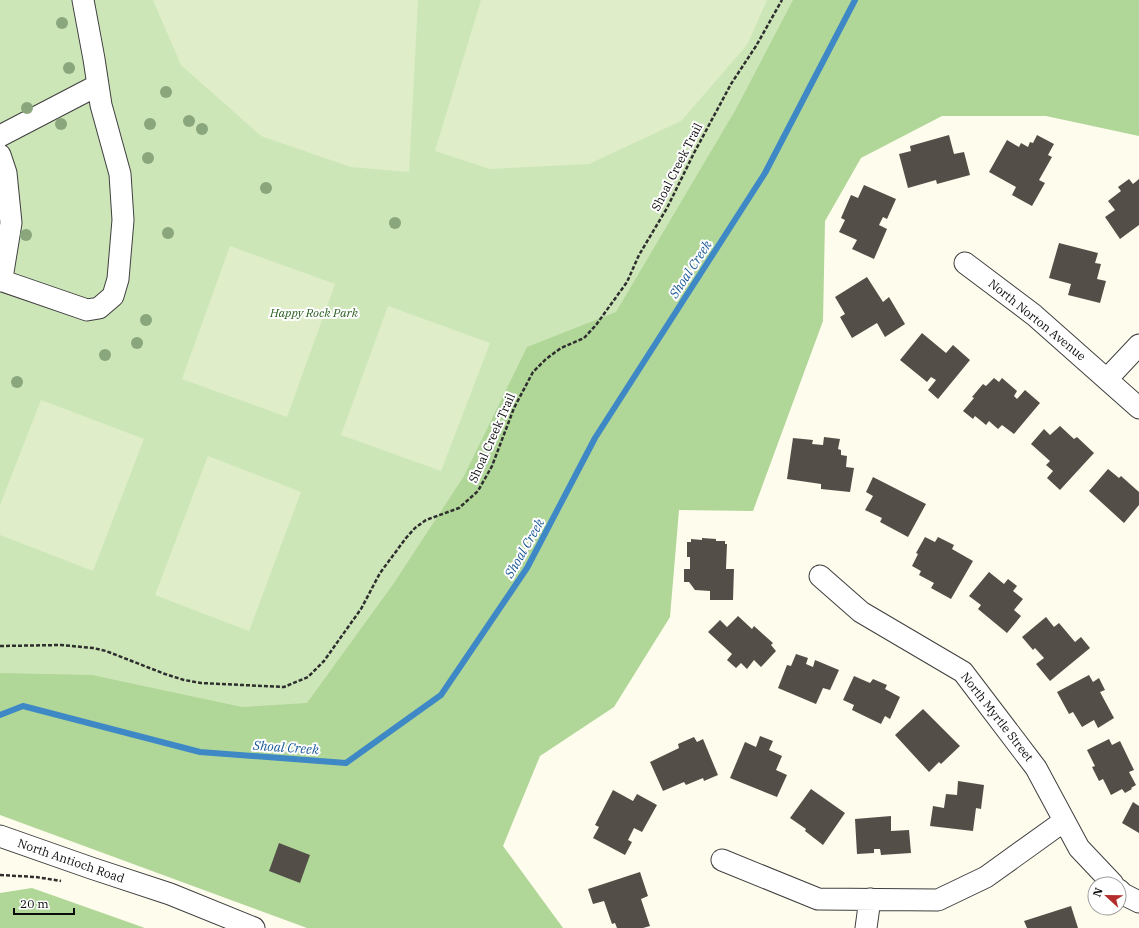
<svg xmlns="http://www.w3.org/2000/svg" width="1139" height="928" viewBox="0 0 1139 928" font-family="'IBM Plex Serif',serif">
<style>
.green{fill:#cde6b8}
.forest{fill:#b0d698}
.pitch{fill:#dfeec9}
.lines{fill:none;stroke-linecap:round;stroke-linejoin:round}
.stream{stroke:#3e88c6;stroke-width:6}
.building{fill:#544e49}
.minor-casing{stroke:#3f3f3f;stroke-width:23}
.path{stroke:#2e2e2e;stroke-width:2.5;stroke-dasharray:4 2;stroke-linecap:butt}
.minor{stroke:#fff;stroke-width:21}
.tree{fill:#89a67c}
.labels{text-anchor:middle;stroke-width:4;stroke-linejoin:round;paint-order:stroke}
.street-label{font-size:12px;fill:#0c0c0c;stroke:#fff}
.park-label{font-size:12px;font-style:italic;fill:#2a6020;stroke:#fff}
.water-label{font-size:13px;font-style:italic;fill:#1c5a97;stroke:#fff}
</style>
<rect width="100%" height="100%" fill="#fefcec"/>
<path class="green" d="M0 0H859L346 763 0 716Z"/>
<path class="forest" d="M793 0H1139V136L1046 116H942L861 158 825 221 823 321 753 511 679 510 670 617 614 707 540 756 503 846 563 928H307L0 815V673L92 675 242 707 307 703 394 583 464 476 527 347 616 312 736 109Z
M32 888 145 928H0V893Z"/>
<path class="pitch" d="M153 0H418L409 172 351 167 261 136 181 65Z
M481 0H767L747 45 681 121 589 164 490 169 435 151Z
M230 246 335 284 287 417 182 379Z
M388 306 490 343 441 471 341 435Z
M41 400 144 439 93 571 0 535V505Z
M208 456 301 492 249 631 155 595Z"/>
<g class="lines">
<path class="stream" d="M0 715 23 706 200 752 346 763 441 695 527 568 595 438 765 173 855 0"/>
</g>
<path class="building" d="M949 135 954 154 964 152 970 175 937 184 936 180 908 188 899 154 911 151 910 146Z
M1037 135 1054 144 1048 155 1052 157 1039 180 1045 183 1032 206 1012 195 1016 187 989 172 1007 140 1019 147 1021 143 1028 147 1030 142 1033 143Z
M1129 179 1133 184 1139 179V225L1120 239 1105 217 1115 210 1108 201 1121 191 1118 187Z
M864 185 896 199 887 219 883 217 879 225 887 229 874 259 852 249 857 240 839 232 845 220 841 218 851 195 858 198Z
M1059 243 1098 253 1095 263 1101 264 1097 279 1106 281 1100 303 1068 295 1071 284 1049 278Z
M867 277 883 302 889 297 905 324 885 337 877 323 852 338 840 317 845 314 835 297Z
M922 333 946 353 953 345 970 360 938 399 928 390 936 380 931 377 927 382 900 360Z
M994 378 999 382 1002 378 1017 391 1014 396 1017 399 1025 390 1040 403 1014 434 1002 425 998 429 989 421 986 425 975 416 973 419 963 411 974 398 972 397 983 384 986 386Z
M1060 426 1074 439 1077 437 1094 453 1060 490 1047 478 1053 471 1046 465 1050 461 1031 444 1044 429 1050 435Z
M824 437 840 439 838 449 841 450V455L847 456 846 467 854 468 850 492 821 489V484L787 479 793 438 813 440 812 444 823 445Z
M1108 469 1119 478 1121 476 1139 492V505L1124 523 1089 491Z
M873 477 926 504 908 537 880 522 882 518 865 510 873 496 866 492Z
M925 537 935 542 938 537 954 545 952 549 973 561 951 599 931 588 934 583 919 575 921 571 912 566 918 554 916 553Z
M702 538 716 539V541H725V544H727L726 569H734L733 600H710V591L695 590 689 582H684V569H690V557H687V542H691V539L702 540Z
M989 572 1004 584 1008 579 1017 586 1013 591 1023 599 1014 610 1021 616 1007 633 978 609 981 605 969 596Z
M738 616 752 629 754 626 773 643 771 645 776 651 761 667 754 660 747 669 741 663 736 668 727 660 732 654 708 632 720 620 727 627Z
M1046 617 1054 627 1059 623 1075 642 1081 637 1090 648 1050 681 1036 664 1044 658 1035 648 1033 650 1022 637Z
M796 654 808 658 806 664 813 667 815 660 839 670 830 690 823 688 816 704 778 688 787 665 791 666Z
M1089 675 1093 682 1099 678 1105 690 1100 692 1114 718 1098 728 1094 720 1082 727 1073 712 1069 714 1057 692Z
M854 676 870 683 873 679 887 685 885 689 900 697 890 719 885 716 881 724 852 710 854 705 843 700Z
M923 709 960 746 941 764 939 762 929 772 895 735Z
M760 736 773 741 769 750 782 756 776 770 787 775 777 797 730 778 745 742 756 747Z
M694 737 697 742 703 739 718 775 704 781 703 778 686 785 684 782 663 791 650 762 679 748 678 744Z
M1109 739 1112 745 1120 741 1134 770 1129 772 1136 785 1131 788 1132 789 1125 793 1122 789 1111 795 1103 779 1099 781 1092 767 1095 766 1087 750Z
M958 781 984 785 981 809 976 808 973 831 930 826 933 806 944 808 946 794 957 795Z
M811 789 845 813 823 845 805 831 806 829 790 818Z
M613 790 633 801 637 794 657 805 642 832 634 828 628 840 632 842 625 855 593 838 599 827 595 825Z
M1133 802 1139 806V833L1122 823Z
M891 816V831L909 830 911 853 881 855 880 849H874V853L857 854 855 819Z
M279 843 310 855 300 883 269 871Z
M640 872 648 896 641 899 650 926 643 928H617L615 923 612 924 604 901 593 904 588 889Z
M1071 906 1078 928H1027L1024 921Z"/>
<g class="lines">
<defs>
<path id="minor" d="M0 136 98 85
M0 155 6 173 11 223 3 272 0 281
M965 263 1034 315 1139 408
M0 280 87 310 99 308 113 296 118 279 123 220 120 174 101 105 94 59 83 0
M1107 379 1139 345
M820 576 861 612 963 672 1036 768 1079 848 1113 884
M0 836 91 868 170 894 254 928
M722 860 818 899 938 900 986 877 1064 821
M1119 890 1123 894 1139 902
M866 928 870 899"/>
</defs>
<use href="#minor" class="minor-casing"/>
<path class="path" d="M0 646 61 645 93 648 106 651 165 674 184 680 201 683 284 687 308 677 324 661 346 630 361 609 380 573 406 538 415 528 426 520 459 508 478 491 492 466 514 408 533 372 546 359 561 348 584 338 596 325 627 282 639 255 667 208 694 153 731 84 756 46 782 0
M0 875 36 877 61 881"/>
<use href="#minor" class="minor"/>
</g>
<g class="tree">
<circle cx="62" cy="23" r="6"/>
<circle cx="69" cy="68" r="6"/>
<circle cx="166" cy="92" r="6"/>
<circle cx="27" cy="108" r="6"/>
<circle cx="189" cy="121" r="6"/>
<circle cx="61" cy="124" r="6"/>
<circle cx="150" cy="124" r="6"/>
<circle cx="202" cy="129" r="6"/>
<circle cx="148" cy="158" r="6"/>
<circle cx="266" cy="188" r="6"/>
<circle cx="395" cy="223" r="6"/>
<circle cx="168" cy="233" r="6"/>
<circle cx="26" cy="235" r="6"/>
<circle cx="146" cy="320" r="6"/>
<circle cx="137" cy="343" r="6"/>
<circle cx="105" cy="355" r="6"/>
<circle cx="17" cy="382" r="6"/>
</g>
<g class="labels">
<g class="street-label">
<text transform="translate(677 167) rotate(-63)" y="4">Shoal Creek Trail</text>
<text transform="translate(1037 320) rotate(39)" y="4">North Norton Avenue</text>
<text transform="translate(492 438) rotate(-66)" y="4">Shoal Creek Trail</text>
<text transform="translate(997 717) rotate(52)" y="4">North Myrtle Street</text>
<text transform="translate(71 861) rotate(19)" y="4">North Antioch Road</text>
</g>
<g class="park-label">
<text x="314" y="317">Happy Rock Park</text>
</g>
<g class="water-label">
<text transform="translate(690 269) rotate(-57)" y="5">Shoal Creek</text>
<text transform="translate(524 548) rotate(-60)" y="5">Shoal Creek</text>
<text transform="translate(286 747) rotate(4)" y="5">Shoal Creek</text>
</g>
</g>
<g transform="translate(1107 896) rotate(292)"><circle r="19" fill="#ffffff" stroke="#9e9e9e"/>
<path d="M0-3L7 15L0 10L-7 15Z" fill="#b42d2b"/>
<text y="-6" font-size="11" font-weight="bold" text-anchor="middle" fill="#0c0c0c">N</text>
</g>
<path d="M14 908v6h60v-6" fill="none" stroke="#0c0c0c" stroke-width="2"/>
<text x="20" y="908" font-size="12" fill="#0c0c0c" stroke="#ffffff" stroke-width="3" paint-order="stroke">20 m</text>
</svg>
